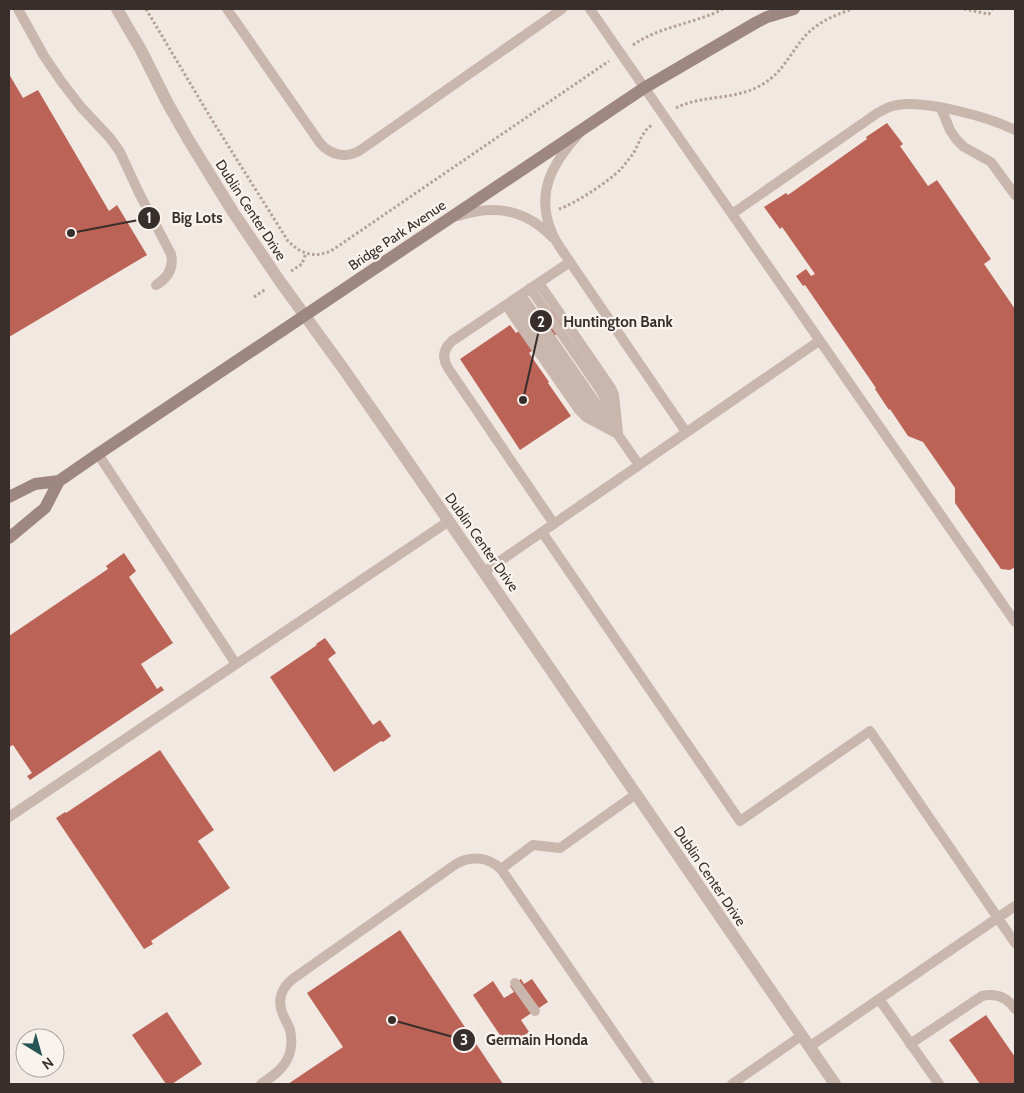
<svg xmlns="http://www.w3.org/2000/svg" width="1024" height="1093" viewBox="0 0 1024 1093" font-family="Cabin,sans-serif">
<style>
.building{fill:#bb6356}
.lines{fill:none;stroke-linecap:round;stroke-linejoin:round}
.path{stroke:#b5a198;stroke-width:3;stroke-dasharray:2.5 2.5;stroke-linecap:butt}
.lane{stroke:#c9b7ae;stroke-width:10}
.street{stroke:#c9b7ae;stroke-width:12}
.secondary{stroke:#9d8780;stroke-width:12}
.labels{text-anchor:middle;stroke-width:4.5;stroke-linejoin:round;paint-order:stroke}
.street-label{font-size:14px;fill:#382e2c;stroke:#f9f3ee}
.leader{fill:none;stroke:#382e2c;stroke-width:2}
.callout-dot{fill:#382e2c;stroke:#f9f3ee;stroke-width:2}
.mark-label{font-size:15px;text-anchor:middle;font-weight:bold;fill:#fff}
.callout-label{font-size:15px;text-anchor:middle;font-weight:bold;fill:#382e2c;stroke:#f9f3ee;stroke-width:4.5;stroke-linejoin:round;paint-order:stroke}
</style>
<rect width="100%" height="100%" fill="#f2e8e2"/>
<path class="building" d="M9 74 23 98 38 90 109 211 117 205 147 255 9 337Z
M887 123 903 144 900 146 928 186 937 180 991 259 984 264 1015 309V567L1010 570 1001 569 955 503V488L923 442 908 436 890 409 889 410 875 389 876 388 805 285 803 286 796 276 806 269 811 276 815 274 782 227 780 229 764 207 786 193 788 195 867 139 866 137Z
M557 305 570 325 529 353 549 382 548 383 571 416 520 450 460 359 510 325 516 333Z
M124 553 136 571 129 577 173 643 141 664 157 689 161 686 164 690 30 780 27 776 32 773 13 745 9 747V636L108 569 106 566Z
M325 638 336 653 328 659 373 725 380 720 391 736 383 742 381 741 334 772 270 677 317 645 316 644Z
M160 750 214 830 198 841 230 888 151 941 153 944 144 949 56 818 65 812 66 813Z
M400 930 503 1084H288L343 1047 307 993Z
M521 979 524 984 532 979 548 1002 521 1020 529 1032 508 1047 473 995 493 981 504 998 514 992 510 986Z
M167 1012 202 1064 172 1084H166L132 1035Z
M986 1015 1015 1057V1084H980L949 1040Z"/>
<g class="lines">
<path class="path" d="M146 9 212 120 288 241C302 255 317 259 334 249L609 61
M964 9 989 14 992 9
M633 45C660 26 694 24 723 9
M676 108C703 94 736 101 763 84 784 72 792 49 808 33 820 21 836 15 852 9
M559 209C575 204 609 181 621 169 625 164 629 159 633 154 639 144 642 131 652 125
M291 271 302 264 306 253
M254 297 266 289"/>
<path class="lane" d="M18 9 44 56 61 81 81 107 110 138 120 152 139 193 171 254C174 268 168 278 156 285
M227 9 320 143C331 156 348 159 362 149L562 9
M590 9 664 116 1015 622
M941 108 950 130 956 139 964 147 991 162 1015 195
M578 135C552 164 535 193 552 233 556 243 564 253 570 262L686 432
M732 214 876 114C883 110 889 106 897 105 926 100 989 117 1015 130
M458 216C494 204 525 209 552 237
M539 283 611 388 614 395 618 432
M530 288 601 391 606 400 611 416
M521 295 639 465
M514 300 585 402 602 419
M506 305 579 410 586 417 614 432
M98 454 236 664
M554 524 448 368C442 358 443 349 452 341L570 262
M542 532 740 821 870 731 1015 943
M484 572 819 341
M9 817 449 521
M501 869 533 845 560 848 636 794
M515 983 535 1011
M879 999 939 1084
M910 1044 982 996C996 993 1007 997 1015 1009
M809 1047 1015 906
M261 1084C268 1079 277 1074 282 1067 291 1057 293 1043 290 1030 288 1024 284 1018 282 1012 277 998 283 986 294 978L456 864C471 855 488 857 501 869L649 1084
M732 1084 801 1036"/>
<path class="street" d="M117 9 141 50 167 102 188 139 233 212 279 280 345 371 402 453 835 1084"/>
<path class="secondary" d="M9 497 35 484 59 481
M9 538 45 508 59 481 98 454 644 88 757 22 767 17 794 9"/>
</g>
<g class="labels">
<g class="street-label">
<text transform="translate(251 210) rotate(57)" y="5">Dublin Center Drive</text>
<text transform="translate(397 235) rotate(-34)" y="5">Bridge Park Avenue</text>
<text transform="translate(482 542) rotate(55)" y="5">Dublin Center Drive</text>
<text transform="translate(710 876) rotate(56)" y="5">Dublin Center Drive</text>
</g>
</g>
<path class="leader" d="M71 233L149 218M523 400L541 321M392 1020L464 1040"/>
<g class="callout-dot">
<circle cx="71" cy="233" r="5"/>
<circle cx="523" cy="400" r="5"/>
<circle cx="392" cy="1020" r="5"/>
<circle cx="149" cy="218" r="12"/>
<circle cx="541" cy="321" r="12"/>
<circle cx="464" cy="1040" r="12"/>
</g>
<g class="mark-label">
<text x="149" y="223">1</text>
<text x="541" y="327">2</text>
<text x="464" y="1045">3</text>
</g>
<g class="callout-label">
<text x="197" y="223">Big Lots</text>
<text x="618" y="327">Huntington Bank</text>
<text x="537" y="1045">Germain Honda</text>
</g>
<rect width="1024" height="1093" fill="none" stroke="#382e2c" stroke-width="20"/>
<g transform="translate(40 1053) rotate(143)"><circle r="24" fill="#f9f3ee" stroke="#aca4a0"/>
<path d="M0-4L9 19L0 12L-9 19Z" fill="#255654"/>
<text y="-8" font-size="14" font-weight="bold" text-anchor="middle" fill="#382e2c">N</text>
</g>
</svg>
